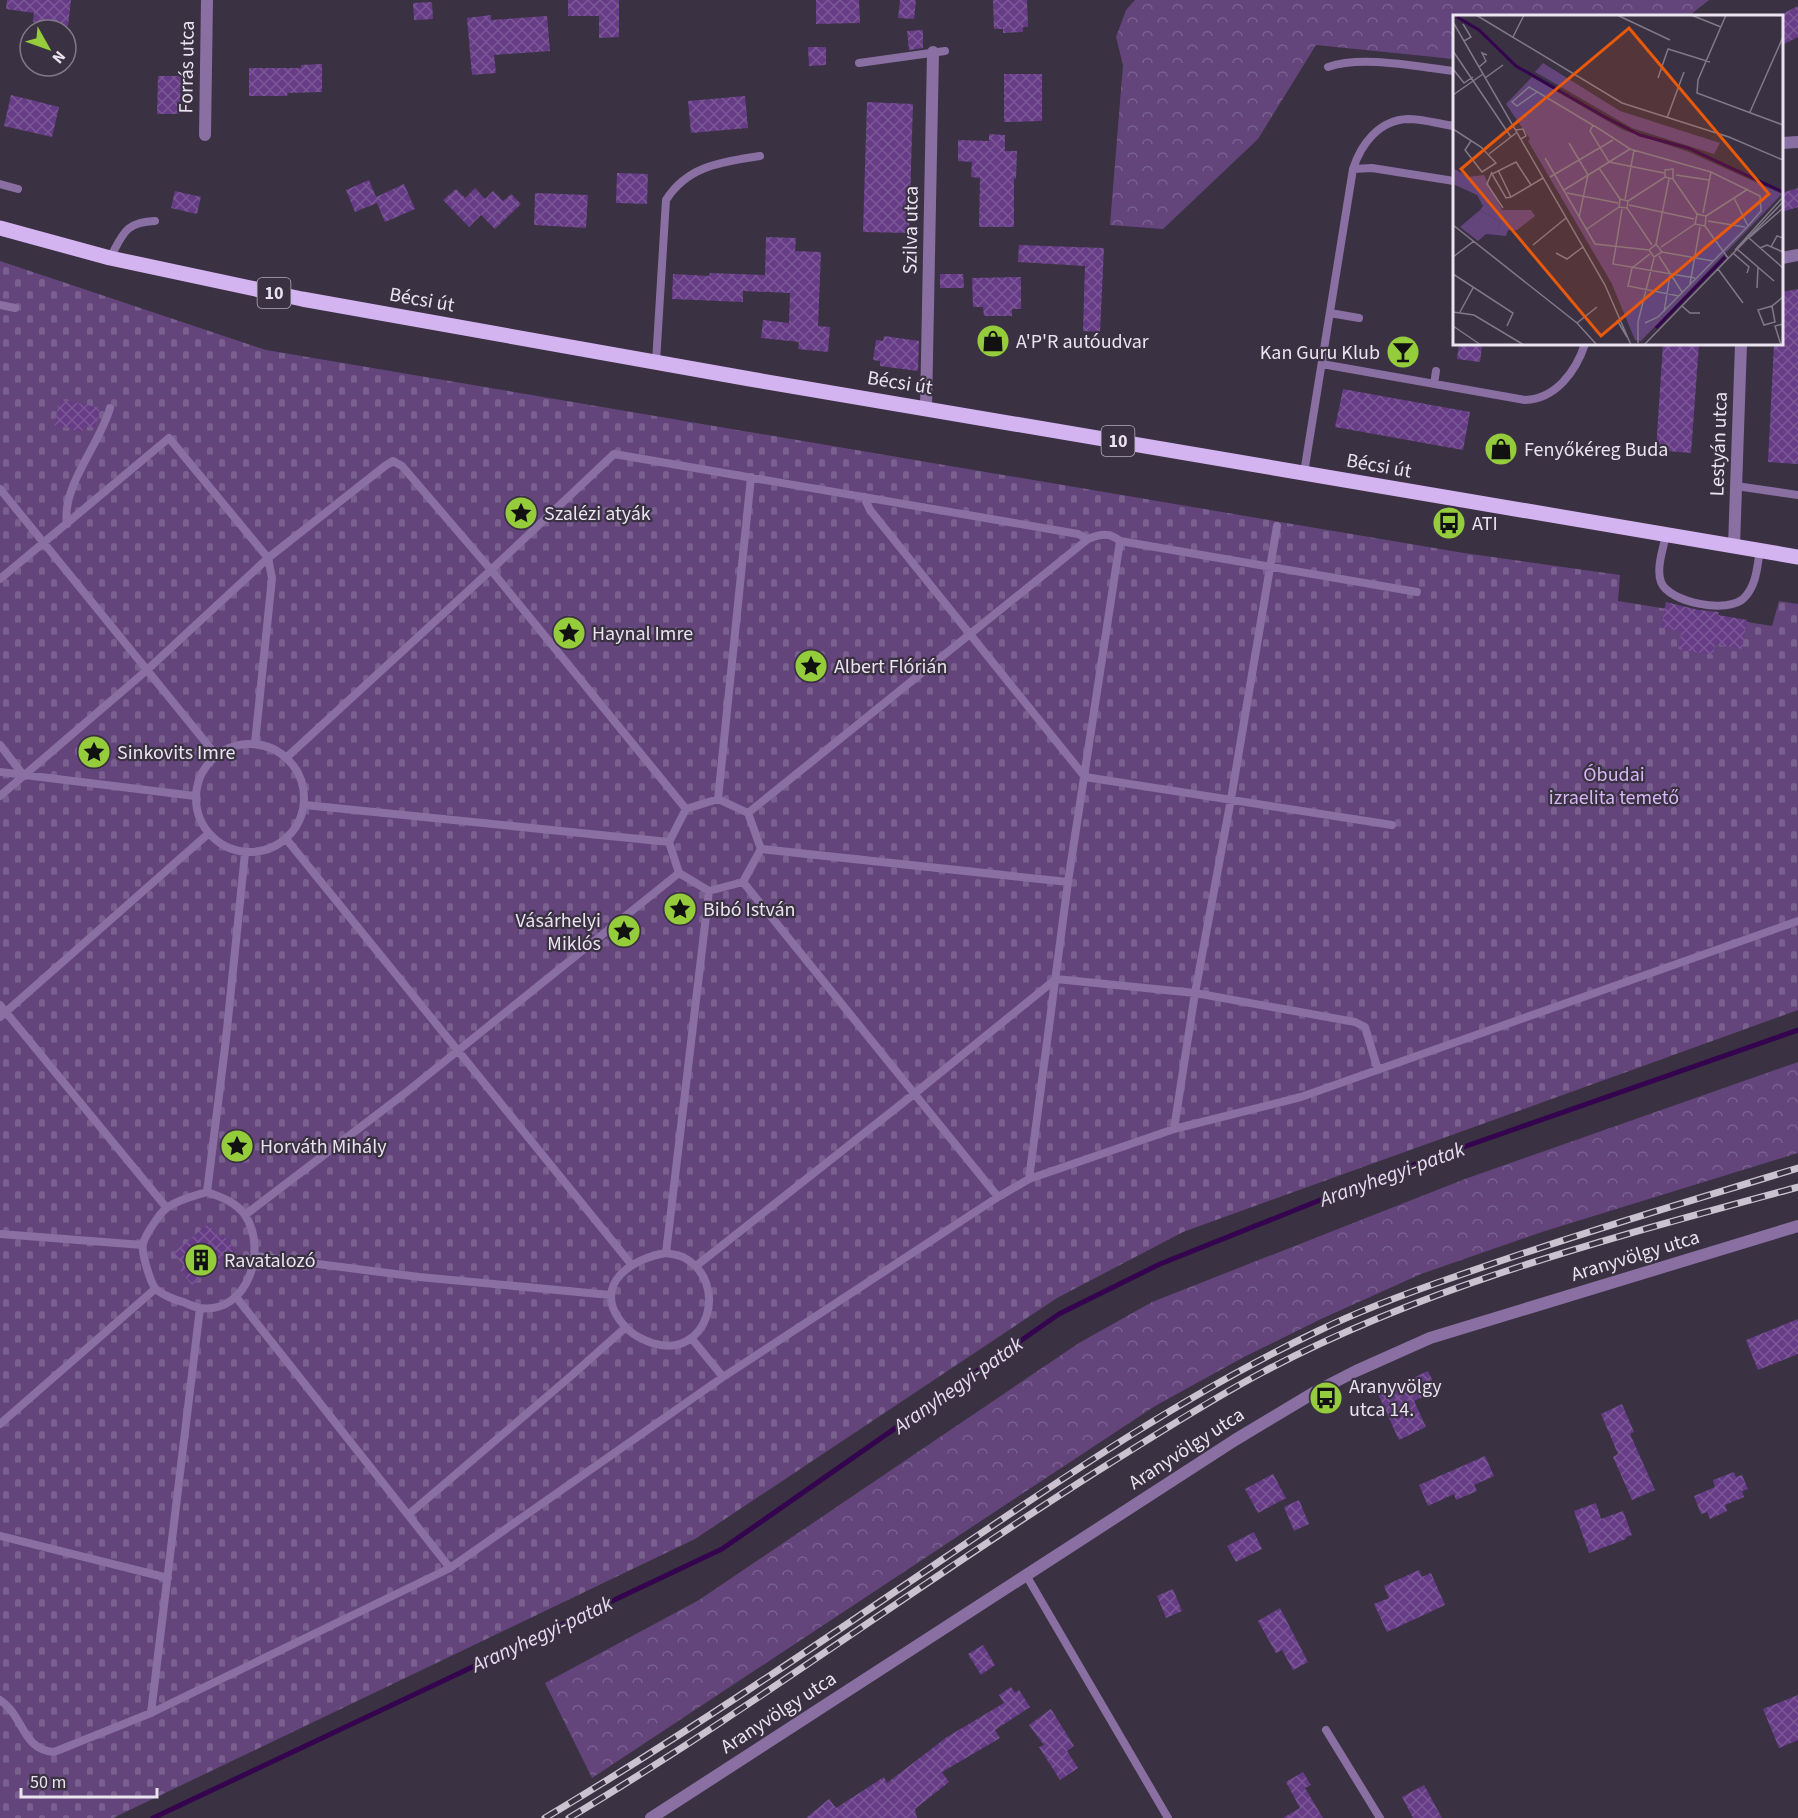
<svg xmlns="http://www.w3.org/2000/svg" width="1798" height="1818" viewBox="0 0 1798 1818" font-family="'Source Sans 3',sans-serif">
<style>
.forest{fill:url(#forest-crowns)}
.cemetery{fill:url(#cemetery-stones)}
.lines{fill:none;stroke-linecap:round;stroke-linejoin:round}
.stream{stroke:#34044e;stroke-width:5}
.building{fill:url(#building-cross-hatch)}
.service{stroke:#8a6fa2;stroke-width:8}
.minor{stroke:#8a6fa2;stroke-width:12}
.tertiary{stroke:#8a6fa2;stroke-width:12}
.primary{stroke:#d4b3f1;stroke-width:15}
.rail-casing{stroke:#c9c3cf;stroke-width:7}
.rail{stroke:#3a3142;stroke-width:4.5;stroke-dasharray:14;stroke-linecap:butt}
.labels{text-anchor:middle;stroke-width:4.5;stroke-linejoin:round;paint-order:stroke}
.shield{fill:#3a3142;stroke:#b4aebb;stroke-width:1.5}
.shield-label{font-size:18px;font-weight:bold;fill:#e9e4ef}
.street-label{font-size:20px;fill:#e9e4ef;stroke:#3a3142}
.poi-label{font-size:20px;fill:#e9e4ef;stroke:#3a3142;text-anchor:start}
.park-label{font-size:20px;fill:#d7b6f4;stroke:#3a3142}
.water-label{font-size:21px;font-style:italic;fill:#e7dcf1;stroke:#3a3142}
.inset-river{fill:none;stroke:#34044e;stroke-width:3}
.inset-road{fill:none;stroke:#807987;stroke-width:1.5}
.view{fill:#e8590c;fill-opacity:0.15;stroke:#e8590c;stroke-width:3}
.inset-edge{fill:none;stroke:#e9e4ef;stroke-width:3}
</style>
<defs>
<pattern id="forest-crowns" width="20" height="18" patternUnits="userSpaceOnUse" patternTransform="scale(1.5)"><rect width="20" height="18" fill="#63457b"/><path d="M2 6a3 3 0 1 1 6 0M12 15a3 3 0 1 1 6 0" fill="none" stroke="#79608e"/></pattern>
<pattern id="cemetery-stones" width="16" height="16" patternUnits="userSpaceOnUse" patternTransform="scale(1.5)"><rect width="16" height="16" fill="#63457b"/><path d="M2 7V4a2 2 0 0 1 4 0v3zM10 15v-3a2 2 0 0 1 4 0v3z" fill="#79608e"/></pattern>
<pattern id="building-cross-hatch" width="8" height="8" patternUnits="userSpaceOnUse" patternTransform="scale(1.5)"><rect width="8" height="8" fill="#663c86"/><path d="M0 0l8 8M0 8l8-8" fill="none" stroke="#7c5897"/></pattern>
</defs>
<rect width="100%" height="100%" fill="#3a3142"/>
<path class="forest" d="M1135 0H1709L1689 16H1454V59L1316 45 1258 139 1163 229 1110 225 1123 65 1116 37 1126 10Z
M1798 1062V1153L1545 1231 1421 1274 1321 1319 1244 1357 1155 1406 592 1778 545 1683 699 1600 1079 1343 1152 1302 1465 1179Z"/>
<path class="cemetery" d="M0 261 266 350 1464 553 1620 575 1618 601 1772 626 1779 601 1798 604V1010L1183 1232 1057 1298 695 1539 113 1818H0Z"/>
<g class="lines">
<path class="stream" d="M153 1818 722 1549 1059 1314 1160 1264 1378 1177 1798 1030"/>
</g>
<path class="building" d="M7 0H71L68 26 33 22 34 13 6 9Z
M568 0H619V37L599 38V16H568Z
M816 0H859L860 23 816 24Z
M900 0H916L914 19 898 18Z
M993 0H1027L1028 27H1023V32L1003 33V29H994Z
M432 2 433 19 414 20 413 3Z
M1798 6V37L1782 45V14Z
M491 15V20L547 16 550 51 494 55 496 73 472 75 467 18Z
M923 30V48L909 50 907 31Z
M808 47H826V65L809 66Z
M322 64V92L288 93 287 96H249V68H301V65Z
M1004 74H1042V121L1004 122Z
M158 76H181L180 114H157Z
M11 95 59 107 52 137 4 126Z
M745 96 748 128 691 133 688 101Z
M867 102 913 104 909 233 863 232Z
M989 134 1005 135V151H1017L1016 179 1014 178V227H979L980 178 971 177 972 162 958 161V140L989 141Z
M617 173 648 174 647 204 616 203Z
M369 180 376 197 404 184 415 209 385 222 377 203 355 212 346 190Z
M475 188 485 199 493 191 503 201 511 194 521 204 495 229 481 215 469 227 443 200 456 189 465 198Z
M1798 188V207L1782 212V193Z
M175 191 201 197 197 214 171 208Z
M535 193 588 195 586 228 534 225Z
M766 237 796 238 795 251 821 252 818 326 830 327 828 352 798 349 799 342 761 338 763 320 789 323 790 293 743 291V302L672 299 673 274 709 276 710 273 765 275Z
M1019 245 1104 248 1100 332 1083 331 1085 266 1018 262Z
M940 274H963L964 288H940Z
M1021 277V309H1012V316H984L983 307H973L972 278Z
M1798 289V464L1768 462 1774 344H1782V292Z
M884 336 919 341 918 371 880 366V361L873 360 876 340 883 341Z
M1459 344 1482 346 1480 362 1457 359Z
M1663 344H1699L1691 453 1656 450Z
M1343 389 1470 412 1463 450 1335 427Z
M60 399 100 408 95 429 84 426 82 432 54 425Z
M1666 602 1699 610 1719 612 1718 615 1747 620 1742 649 1715 644 1713 655 1678 649 1682 631 1661 628Z
M208 1224 220 1238 223 1235 236 1250 192 1285 180 1270 185 1267 173 1253Z
M1798 1319V1354L1758 1370 1746 1340Z
M1428 1371 1437 1390 1414 1401 1426 1427 1399 1440 1378 1394Z
M1622 1404 1634 1432 1630 1434 1655 1490 1632 1500 1613 1457 1618 1454 1601 1414Z
M1485 1456 1494 1476 1474 1485 1477 1491 1456 1500 1454 1494 1428 1506 1419 1485Z
M1734 1472 1736 1477 1742 1475 1748 1489 1742 1491 1744 1497 1725 1505 1727 1511 1710 1519 1707 1512 1701 1514 1694 1496 1715 1487 1713 1480Z
M1273 1474 1286 1498 1258 1513 1245 1489Z
M1299 1500 1309 1524 1294 1531 1284 1507Z
M1596 1503 1601 1519 1623 1511 1632 1535 1626 1537V1539L1589 1553 1574 1511Z
M1254 1532 1262 1549 1236 1562 1227 1546Z
M1419 1570 1422 1577 1431 1573 1445 1605 1387 1632 1374 1604 1389 1598 1384 1586Z
M1173 1589 1182 1611 1166 1618 1157 1596Z
M1280 1608 1308 1662 1293 1670 1282 1650 1276 1653 1258 1621Z
M983 1645 995 1665 981 1675 968 1654Z
M1011 1687 1015 1693 1019 1690 1030 1707 995 1730 1000 1738 942 1772 949 1782 915 1809 917 1818H806L829 1799 836 1808 884 1777 887 1783 947 1737 1004 1703 999 1695Z
M1798 1695V1740L1779 1748 1763 1709Z
M1051 1709 1074 1746 1067 1751 1078 1768 1060 1780 1039 1747 1044 1745 1029 1725Z
M1303 1772 1311 1785 1305 1788 1323 1818H1283L1300 1808 1286 1782Z
M1424 1785 1442 1818H1413L1402 1797Z"/>
<g class="lines">
<path class="service" d="M859 63 945 51
M1328 67C1363 55 1417 67 1454 71
M1353 169 1372 168 1454 181
M0 184 18 189
M110 258C123 234 125 222 155 221
M0 305 15 308
M1330 313 1359 318
M656 362 666 200C688 165 723 162 760 156
M1322 364 1525 400C1556 399 1576 371 1585 344
M1434 384 1436 371
M1304 473 1353 169C1361 144 1379 120 1408 119 1423 119 1440 124 1454 126
M1736 486 1798 495
M0 489 216 755
M864 497 870 510 1085 777 1392 825
M67 524C61 487 100 444 110 408
M1666 535C1663 549 1656 569 1661 582 1669 603 1729 614 1744 598 1757 585 1757 566 1760 550
M0 579 169 438 268 558 272 578 255 743
M196 798a54 54 0 1 1 108 0a54 54 0 1 1-108 0Z
M0 745 24 776
M287 757 491 570 614 454 1078 534 1088 539C1100 534 1109 532 1120 541L1417 592
M0 772 195 796
M0 796 147 670 268 558 385 466 393 461 402 466 491 570 686 809
M718 799 751 477
M718 799 748 813 761 849 743 882 709 891 679 873 669 842 686 809Z
M305 805 669 842
M748 813 1088 539
M287 840 631 1264
M761 849 1068 882
M743 882 998 1197
M0 1005 166 1207
M0 1017 208 834
M1174 1129 1195 993 1231 799 1277 526
M1029 1179 1068 882 1120 541
M207 1192C221 1197 236 1202 245 1215 268 1250 248 1314 200 1308 194 1307 188 1304 183 1302 175 1300 160 1294 155 1288 150 1281 141 1252 143 1244 145 1235 161 1211 168 1207 180 1199 194 1196 207 1192Z
M207 1192 226 1039 245 853
M245 1215 404 1094 679 873
M0 1234 143 1245
M666 1253 709 891
M666 1253C671 1254 678 1255 683 1257 731 1282 708 1361 652 1343 638 1338 628 1332 619 1319 594 1283 633 1258 666 1253Z
M256 1256 419 1277 610 1295
M696 1266 914 1094 1056 979 1195 993 1355 1022 1365 1027 1378 1070
M236 1297 450 1568
M692 1339 723 1377
M0 1424 155 1289
M408 1515 571 1376 625 1328
M0 1536 168 1578
M1026 1575 1168 1818
M0 1700C24 1716 22 1750 54 1752L151 1713 450 1568 723 1377 998 1197 1029 1179 1174 1129 1301 1097 1798 921
M151 1713 200 1308
M1326 1730 1380 1818"/>
<path class="minor" d="M205 135 207 0
M1782 143 1798 142
M1782 258 1798 255
M926 408 933 52
M1734 546 1741 344"/>
<path class="tertiary" d="M651 1818 1235 1440 1315 1392 1356 1371 1430 1338 1798 1226"/>
<path class="primary" d="M0 228 110 258 302 299 750 379 1798 557"/>
<defs>
<path id="rail" d="M545 1818C682 1736 814 1647 946 1557 1066 1476 1187 1393 1318 1331 1363 1309 1410 1292 1457 1276 1570 1236 1684 1203 1798 1168
M569 1818C753 1708 925 1579 1107 1465 1159 1433 1210 1400 1263 1372 1431 1283 1616 1237 1798 1187"/>
</defs>
<use href="#rail" class="rail-casing"/>
<use href="#rail" class="rail"/>
</g>
<defs>
<symbol id="shop-disc" viewBox="-11 -11 22 22"><circle r="9.5" fill="#95cc3b" stroke="#3a3142"/><path d="M-5-2.5h2.3a2.7 3.5 0 0 1 5.4 0H5L5.5 6h-11ZM-1.5-2.5h3a1.5 2.3 0 0 0-3 0Z" fill="#111"/></symbol>
<symbol id="bar-disc" viewBox="-11 -11 22 22"><circle r="9.5" fill="#95cc3b" stroke="#3a3142"/><path d="M-6-5H6L.8 .8V4.5H3.5V6h-7V4.5H-.8V.8Z" fill="#111"/></symbol>
<symbol id="sight-disc" viewBox="-11 -11 22 22"><circle r="9.5" fill="#95cc3b" stroke="#3a3142"/><path d="M0-6L1.8-2.2L6-1.7L2.9 1.2L3.7 5.4L0 3.3L-3.7 5.4L-2.9 1.2L-6-1.7L-1.8-2.2Z" fill="#111"/></symbol>
<symbol id="bus-disc" viewBox="-11 -11 22 22"><circle r="9.5" fill="#95cc3b" stroke="#3a3142"/><path d="M-5-6H5V4H4V6H2V4H-2V6H-4V4H-5ZM-3.5-4V0h7V-4ZM-3.5 1.2v1.5H-2V1.2ZM2 1.2v1.5H3.5V1.2Z" fill="#111"/></symbol>
<symbol id="building-disc" viewBox="-11 -11 22 22"><circle r="9.5" fill="#95cc3b" stroke="#3a3142"/><path d="M-4-6H4V6H1V3H-1V6H-4ZM-2.5-4.3h1.7v1.8h-1.7ZM.8-4.3h1.7v1.8H.8ZM-2.5-1h1.7V.8h-1.7ZM.8-1h1.7V.8H.8Z" fill="#111"/></symbol>
</defs>
<g fill-rule="evenodd">
<use href="#shop-disc" x="974" y="322" width="38" height="38"/>
<use href="#bar-disc" x="1384" y="333" width="38" height="38"/>
<use href="#shop-disc" x="1482" y="430" width="38" height="38"/>
<use href="#sight-disc" x="502" y="494" width="38" height="38"/>
<use href="#bus-disc" x="1430" y="504" width="38" height="38"/>
<use href="#sight-disc" x="550" y="614" width="38" height="38"/>
<use href="#sight-disc" x="792" y="647" width="38" height="38"/>
<use href="#sight-disc" x="75" y="733" width="38" height="38"/>
<use href="#sight-disc" x="661" y="890" width="38" height="38"/>
<use href="#sight-disc" x="605" y="912" width="38" height="38"/>
<use href="#sight-disc" x="218" y="1127" width="38" height="38"/>
<use href="#building-disc" x="182" y="1241" width="38" height="38"/>
<use href="#bus-disc" x="1307" y="1379" width="38" height="38"/>
</g>
<g class="labels">
<g class="shield">
<rect x="257.5" y="278" width="33" height="30" rx="4.5"/>
<rect x="1101.5" y="426" width="33" height="30" rx="4.5"/>
</g>
<g class="shield-label">
<text x="274" y="299">10</text>
<text x="1118" y="447">10</text>
</g>
<g class="street-label">
<text transform="translate(186 67) rotate(-89)" y="7">Forrás utca</text>
<text transform="translate(910 230) rotate(-89)" y="7">Szilva utca</text>
<text transform="translate(422 299) rotate(10)" y="7">Bécsi út</text>
<text transform="translate(900 382) rotate(9)" y="7">Bécsi út</text>
<text transform="translate(1718 444) rotate(-88)" y="7">Lestyán utca</text>
<text transform="translate(1379 465) rotate(10)" y="7">Bécsi út</text>
<text transform="translate(1635 1255) rotate(-17)" y="7">Aranyvölgy utca</text>
<text transform="translate(1186 1448) rotate(-33)" y="7">Aranyvölgy utca</text>
<text transform="translate(778 1712) rotate(-33)" y="7">Aranyvölgy utca</text>
</g>
<g class="poi-label">
<text x="1016" y="348">A'P'R autóudvar</text>
<text x="1380" y="359" text-anchor="end">Kan Guru Klub</text>
<text x="1524" y="456">Fenyőkéreg Buda</text>
<text x="544" y="520">Szalézi atyák</text>
<text x="1472" y="530">ATI</text>
<text x="592" y="640">Haynal Imre</text>
<text x="834" y="673">Albert Flórián</text>
<text x="117" y="759">Sinkovits Imre</text>
<text x="703" y="916">Bibó István</text>
<text x="601" y="927" text-anchor="end">Vásárhelyi<tspan x="601" dy="23">Miklós</tspan></text>
<text x="260" y="1153">Horváth Mihály</text>
<text x="224" y="1267">Ravatalozó</text>
<text x="1349" y="1393">Aranyvölgy<tspan x="1349" dy="23">utca 14.</tspan></text>
</g>
<g class="park-label">
<text x="1614" y="781">Óbudai<tspan x="1614" dy="23">izraelita temető</tspan></text>
</g>
<g class="water-label">
<text transform="translate(1392 1174) rotate(-20)" y="7">Aranyhegyi-patak</text>
<text transform="translate(958 1385) rotate(-35)" y="7">Aranyhegyi-patak</text>
<text transform="translate(542 1634) rotate(-25)" y="7">Aranyhegyi-patak</text>
</g>
</g>
<g transform="translate(1453 15)">
<rect width="330" height="330" fill="#3a3142"/>
<path d="M27 195 48 207 45 215H55L53 221 33 219 25 226 7 212Z" fill="#63457b"/>
<path d="M90 48 167 96 267 128 261 139 179 113 82 57ZM0 153 15 162 31 160 49 195H78L82 201 64 215H45L48 207 27 195 30 191 24 180 0 169Z" fill="#63457b"/>
<path d="M79 62 170 115 236 137 329 179 188 326 182 325 159 269 75 126 77 124 53 89Z" fill="#63457b"/>
<path class="inset-river" d="M4 2 26 15 63 51 150 101 187 120 235 133 330 177M203 313 272 242"/>
<path class="inset-road" d="M23 0 169 88 276 122 330 145M164 0 217 25M238 0 268 12M273 0 245 65 244 78 330 110M0 7 152 270 178 330M10 9 18 22 11 26M60 22 71 0M0 36 58 122M26 52 33 46 29 38 34 40M0 54 11 68 20 62M32 63 50 50M205 63 215 34 257 47M84 77 64 91 59 87 76 72 148 115 177 134 258 157 307 181 308 196 295 211 205 302 192 308M0 80 30 59M297 97 330 22M214 103 231 57M140 110 137 116 156 147 211 158M0 114 28 132 43 148 29 157 12 135 18 126M62 115 70 114 73 121 68 124M116 128 135 160 126 202M36 139 63 118M92 143 142 229 196 235M146 153 167 184M45 155 58 182M39 157 34 169 50 193M223 160 256 165M97 162 160 125M220 164 244 199M78 170 63 147 39 159 53 183 58 182 90 163M111 175 177 134M114 178 165 188M281 183 295 211M172 184 181 135M175 186 212 162 220 164V154L212 155V162M176 190 241 204M174 193 199 230M169 194 160 249 242 263M250 198 258 157M253 201 295 174M255 206 292 212M0 210 124 308 144 330M252 211 275 243M134 214 166 192 174 193 175 186 167 184 166 192M297 222 330 193M296 223 330 253M203 229 209 237 201 242 196 235 203 229 216 164M80 230 113 203M208 232 242 209 252 211 253 201 244 199 242 209M318 232 324 221 330 223M307 233 314 230 330 237M284 234 321 266M282 235 330 182M209 237 260 246M103 238 114 244 130 232M280 238 296 252 294 258M197 239 179 253 175 271 226 281M206 241 229 277M0 242 21 226M265 254 290 288M0 259 60 298 54 311M237 269 247 212M304 273 305 253M229 291 237 298H247M319 291 322 307 311 310 305 295 319 291 330 282M0 297 21 300 71 330M7 297 20 273M211 297 217 260M164 305 174 322M124 308 144 292M0 311 28 330M185 328V307L201 243M191 330 330 187M328 330 322 311 330 309"/>
<path class="view" d="M176 13 316 179 148 321 8 154Z"/>
<rect width="330" height="330" class="inset-edge"/>
</g>
<g transform="translate(48 48) rotate(130)"><circle r="28" fill="#3a3142" stroke="#807987" stroke-width="1.5"/>
<path d="M0-4.5L10 22L0 15L-10 22Z" fill="#95cc3b"/>
<text y="-9" font-size="16" font-weight="bold" text-anchor="middle" fill="#e9e4ef">N</text>
</g>
<path d="M21 1788v9h136v-9" fill="none" stroke="#e9e4ef" stroke-width="3"/>
<text x="30" y="1788" font-size="18" fill="#e9e4ef" stroke="#3a3142" stroke-width="4.5" paint-order="stroke">50 m</text>
</svg>
